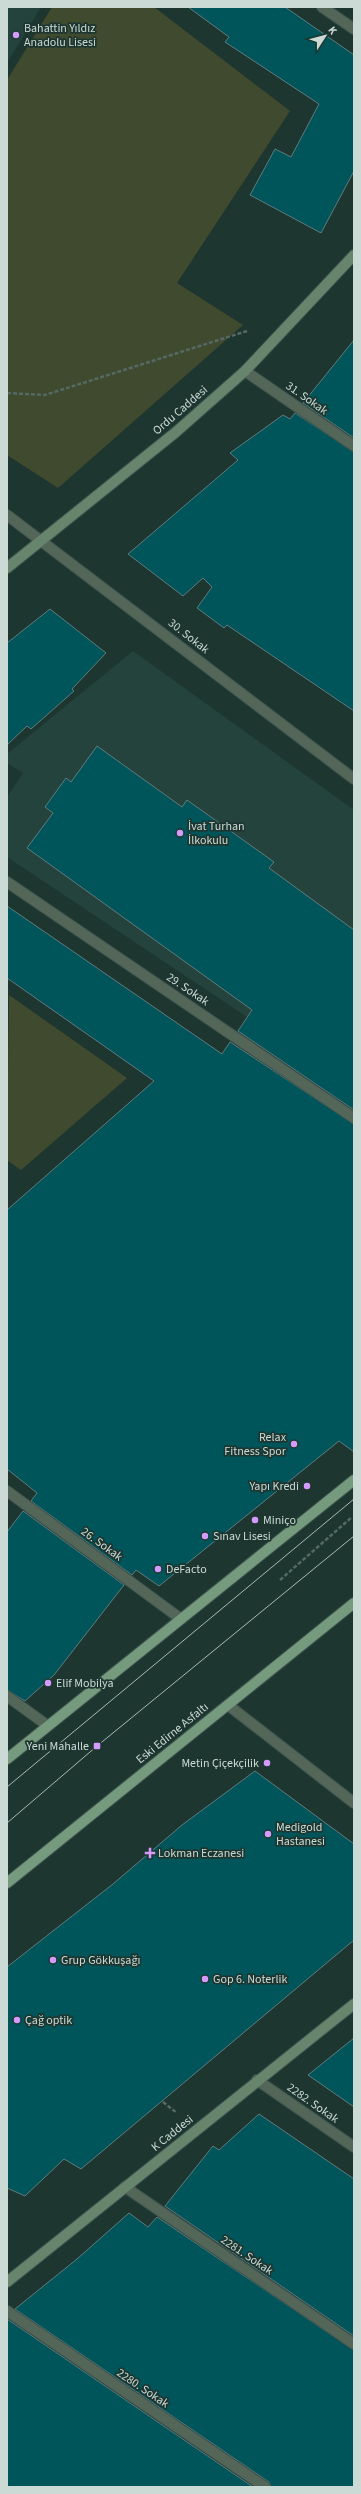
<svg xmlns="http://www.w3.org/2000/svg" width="361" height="2494" viewBox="0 0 361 2494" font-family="'Source Sans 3',sans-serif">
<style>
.built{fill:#23433c}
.green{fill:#404a2f}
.building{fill:#00555b;stroke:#617b7e}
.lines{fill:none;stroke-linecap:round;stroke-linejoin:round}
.street-casing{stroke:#3d544e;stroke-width:12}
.secondary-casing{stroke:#3d544e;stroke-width:12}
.primary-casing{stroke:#3d544e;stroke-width:12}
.path{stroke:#546964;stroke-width:2.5;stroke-dasharray:4 2;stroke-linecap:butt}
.street{stroke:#546658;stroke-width:10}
.secondary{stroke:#67846d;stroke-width:10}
.primary{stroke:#769a7d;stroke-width:10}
.tram{stroke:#a9b9b5;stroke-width:1}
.poi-dot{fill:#d39cfc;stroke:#1e3630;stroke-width:1.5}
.labels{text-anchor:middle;stroke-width:3.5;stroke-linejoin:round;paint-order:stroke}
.poi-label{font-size:12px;fill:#ccdad6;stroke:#1e3630;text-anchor:start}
.street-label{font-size:12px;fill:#ccdad6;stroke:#1e3630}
</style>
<rect width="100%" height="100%" fill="#1e3630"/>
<path class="built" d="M7 7H41L7 63Z
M133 651 354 810V951L289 1045 7 857V797L23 773 7 763V754Z"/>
<path class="green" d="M52 7H154L290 111 177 283 243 325 58 488 7 455V80Z
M9 995 127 1078 21 1170 7 1160Z"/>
<path class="building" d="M188 7H285L354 55V171L321 233 250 195 275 149 291 157 319 104 225 42 229 37Z
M354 340V438L303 403Z
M295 413 354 452V711L227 625 224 628 197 608 212 587 203 578 183 596 128 554 238 460 230 453 283 415 290 419Z
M50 609 106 653 72 689 74 691 31 729 27 726 7 745V643Z
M97 746 182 807 187 800 274 862 269 868 354 930V1110L238 1031 252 1010 27 848 53 813 45 807 66 778 71 782Z
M7 906 222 1054 230 1042 354 1124V1452L339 1441 159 1586 136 1570 132 1575 31 1501 37 1493 7 1469V1210L154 1081 7 978Z
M23 1511 124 1585 54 1675 25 1701 7 1690V1532Z
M255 1771 354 1844V1940L81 2169 64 2159 25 2196 7 2188V1967L113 1884 182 1825Z
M354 2038V2107L308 2075Z
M259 2114 354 2179V2336L165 2206 213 2146 219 2150Z
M129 2213 148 2227 157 2217 354 2350V2487H271L269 2482 15 2309 77 2259Z
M7 2319 253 2487H7Z"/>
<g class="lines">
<defs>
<path id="street" d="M322 7 354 29
M245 371 354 446
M7 515 354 779
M7 882 354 1118
M7 1491 181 1619
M7 1696 48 1726
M228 1705 354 1803
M257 2080 354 2147
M125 2187 354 2344
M7 2311 265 2487"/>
<path id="secondary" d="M7 568 176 432 245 371 354 255
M7 2282 354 2004"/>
<path id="primary" d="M7 1759 354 1480
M7 1883 354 1603"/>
</defs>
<use href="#street" class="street-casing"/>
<use href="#secondary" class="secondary-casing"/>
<use href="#primary" class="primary-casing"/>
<path class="path" d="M7 393 45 395 247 331
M280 1580 352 1517
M163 2102 177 2113"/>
<use href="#street" class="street"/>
<use href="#secondary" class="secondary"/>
<use href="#primary" class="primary"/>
<path class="tram" d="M7 1787 354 1499
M7 1823 97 1746 354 1536"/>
</g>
<g class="poi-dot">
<circle cx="16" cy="35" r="4"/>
<circle cx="180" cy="833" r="4"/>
<circle cx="294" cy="1444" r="4"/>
<circle cx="307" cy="1486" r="4"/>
<circle cx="255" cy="1520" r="4"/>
<circle cx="205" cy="1536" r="4"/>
<circle cx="158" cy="1569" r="4"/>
<circle cx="48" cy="1683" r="4"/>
<rect x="93" y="1742" width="8" height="8" rx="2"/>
<circle cx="267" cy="1763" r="4"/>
<circle cx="268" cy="1834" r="4"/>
<path d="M148 1847h4v4h4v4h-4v4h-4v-4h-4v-4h4z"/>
<circle cx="53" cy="1960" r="4"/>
<circle cx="205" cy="1979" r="4"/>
<circle cx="17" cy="2020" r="4"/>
</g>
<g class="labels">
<g class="poi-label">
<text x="24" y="32">Bahattin Yıldız<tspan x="24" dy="14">Anadolu Lisesi</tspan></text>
<text x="188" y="830">İvat Turhan<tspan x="188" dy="14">İlkokulu</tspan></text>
<text x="286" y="1441" text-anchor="end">Relax<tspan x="286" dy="14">Fitness Spor</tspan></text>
<text x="299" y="1490" text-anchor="end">Yapı Kredi</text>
<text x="263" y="1524">Miniço</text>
<text x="213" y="1540">Sınav Lisesi</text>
<text x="166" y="1573">DeFacto</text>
<text x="56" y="1687">Elif Mobilya</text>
<text x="89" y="1750" text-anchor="end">Yeni Mahalle</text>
<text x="259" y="1767" text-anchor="end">Metin Çiçekçilik</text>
<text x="276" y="1831">Medigold<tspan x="276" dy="14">Hastanesi</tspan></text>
<text x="158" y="1857">Lokman Eczanesi</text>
<text x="61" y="1964">Grup Gökkuşağı</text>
<text x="213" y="1983">Gop 6. Noterlik</text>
<text x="25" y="2024">Çağ optik</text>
</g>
<g class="street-label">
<text transform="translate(307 398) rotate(35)" y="4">31. Sokak</text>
<text transform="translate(180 410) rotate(-41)" y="4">Ordu Caddesi</text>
<text transform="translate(189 636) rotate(38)" y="4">30. Sokak</text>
<text transform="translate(188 989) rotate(34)" y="4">29. Sokak</text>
<text transform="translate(102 1544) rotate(36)" y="4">26. Sokak</text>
<text transform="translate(172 1733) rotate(-39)" y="4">Eski Edirne Asfaltı</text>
<text transform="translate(313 2103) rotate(35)" y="4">2282. Sokak</text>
<text transform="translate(172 2133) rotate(-39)" y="4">K Caddesi</text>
<text transform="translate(247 2255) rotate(34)" y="4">2281. Sokak</text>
<text transform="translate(143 2388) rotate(34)" y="4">2280. Sokak</text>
</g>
</g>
<rect width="361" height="2494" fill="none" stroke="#ccdad6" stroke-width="16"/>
<g transform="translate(325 36) rotate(54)" stroke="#1e3630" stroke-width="3" paint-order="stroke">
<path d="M0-3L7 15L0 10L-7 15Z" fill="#ccdad6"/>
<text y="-6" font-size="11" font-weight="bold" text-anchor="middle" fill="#ccdad6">K</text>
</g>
</svg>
